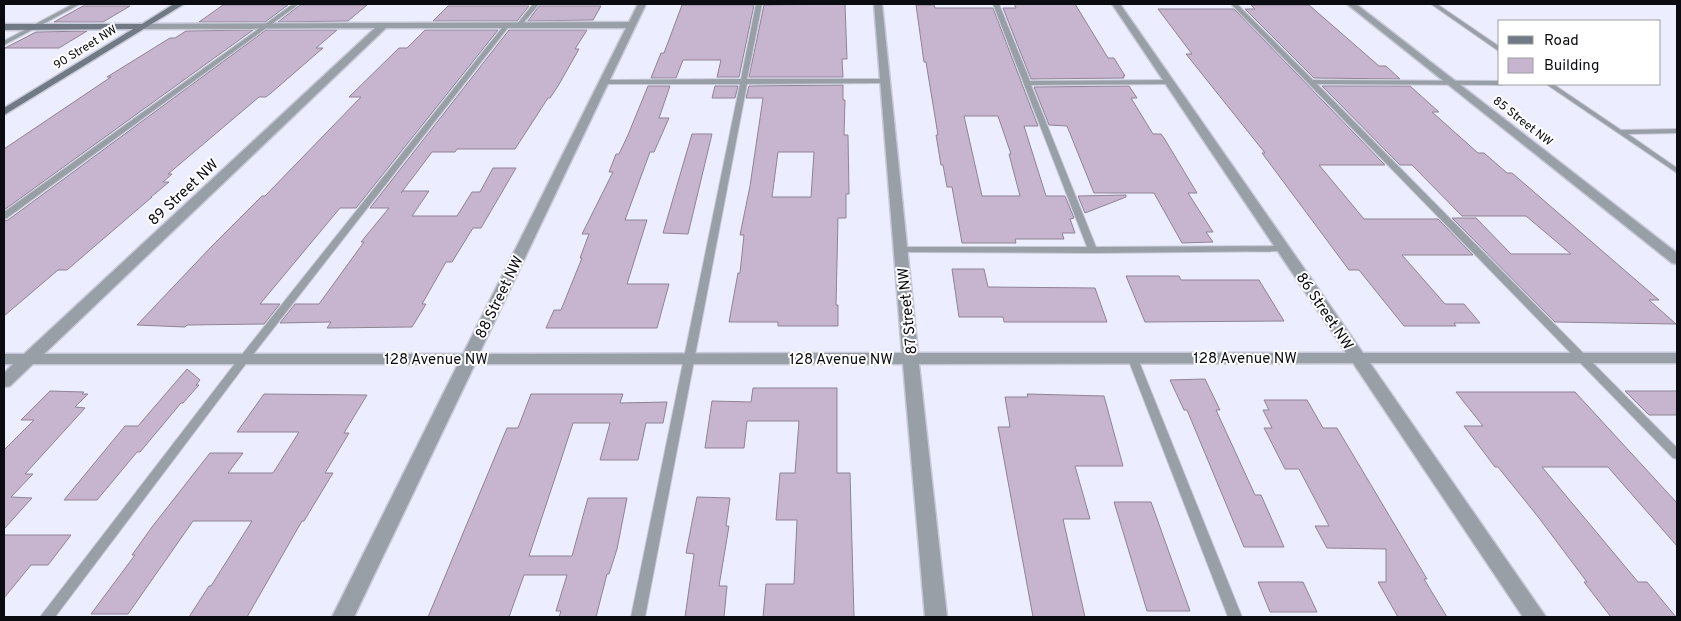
<svg xmlns="http://www.w3.org/2000/svg" width="1681" height="621" viewBox="0 0 1681 621" font-family="Overpass,sans-serif">
<style>
.building{fill:#c7b5d0;stroke:#8f8395;fill-rule:evenodd}
.lines{fill:none;stroke-linecap:round;stroke-linejoin:round}
.lane-casing{stroke:#c8c9d8;stroke-width:2}
.street-casing{stroke:#c8c9d8;stroke-width:3}
.secondary-casing{stroke:#c8c9d8;stroke-width:3}
.lane{fill:#999fa7;fill-rule:evenodd}
.street{fill:#999fa7;fill-rule:evenodd}
.secondary{fill:#707984;fill-rule:evenodd}
.labels{text-anchor:middle;stroke-width:4;stroke-linejoin:round;paint-order:stroke}
.far-street-label{font-size:12px;fill:#0b0c12;stroke:#fff}
.street-label{font-size:15px;fill:#0b0c12;stroke:#fff}
</style>
<rect width="100%" height="100%" fill="#ecedfe"/>
<path class="building" d="M845 4 847 59H842L843 77H749L764 5Z
M1014 4H1075L1108 58H1114L1125 76H1123L1124 78 1031 79 1003 8H1016Z
M223 5H288L265 22H199Z
M300 5H367L348 21 278 22Z
M682 5H754L739 77H717L721 60H683L676 78H651L661 53H664Z
M916 5H934L935 8H993L1038 126H1024L1046 196H1065L1074 218 1070 219 1075 233H1062L1064 239H1015L1016 243H962L952 187H947L943 165H941L936 135H938L926 62H924ZM964 116H998L1011 154H1009L1020 196H982Z
M1251 5H1309L1379 66H1386L1400 79 1314 78 1245 9H1255Z
M83 6H130L103 22H54Z
M448 6H529L517 21H433Z
M539 6H601L593 20 528 21Z
M1158 9H1234L1385 165H1319L1364 219H1438L1473 255H1402L1445 304H1464L1480 323H1454L1456 326H1404L1359 270H1349L1262 153H1265L1186 54H1192Z
M253 30 4 210V149L111 77H107L170 38H175L186 31Z
M266 30H337L316 48H323L271 93 266 97H259L168 174H172L163 182H169L151 197H152L67 270H58L4 316V221L8 220Z
M425 30H498L356 208H340L260 304H280L264 324 187 325 185 327 137 325 212 246 262 196H265L361 97H349L399 48H407Z
M509 30H587L575 49H579L558 86 550 98H548L515 149H457L455 152H432L401 193 403 191H429L412 216H457L472 192H480L493 168H516L481 228H473L452 262H446L422 304H426L412 327 327 328 331 322 280 323 295 304H319L364 242H361L389 208H370Z
M87 31 59 48H5L36 32Z
M843 85V100H845L844 135H848L849 194H846V218H838L836 305H838V326H778V322H729L738 273H740L744 235H740L750 186 763 98H746L749 86ZM778 152H814L811 197H772Z
M648 86H670L659 118H669L654 152H650L625 220H647L627 284H669L657 328H546L554 310H561L582 258H580L589 234H582L613 172H609L616 154H619L628 135Z
M715 86H738L735 98H712Z
M1129 86 1137 98H1131L1153 134H1161L1164 138 1197 193H1188L1213 232H1206L1213 242 1182 243 1154 193H1094L1067 126 1049 125 1034 87Z
M1322 86H1410L1439 112H1432L1478 153H1484L1507 173H1512L1659 300H1649L1676 324 1555 322 1452 218H1476L1511 254H1571L1526 216H1462L1412 165H1400Z
M692 134H712L688 234 663 233Z
M1126 195V197L1085 213 1078 196Z
M952 269H984L988 287 1095 288 1107 322H1004L1003 317H959Z
M1126 276H1179L1181 280H1259L1284 321 1145 322Z
M187 369 200 380 196 385H199L183 403H181L140 452H137L97 500H64L125 426H138Z
M1205 379 1220 410H1216L1255 495H1261L1284 547H1244L1187 410H1184L1170 380Z
M753 388H837V473H850L854 617H763L766 584H794L797 520H776L780 473H795L799 421H747L744 448H705L712 401 751 402Z
M50 391 84 392 82 394H88L75 407 85 408 25 474H33L11 497 32 498 4 529V450L34 420H21Z
M1625 391H1677V415H1649Z
M1456 392H1575L1677 503V546L1608 467H1542L1638 582H1647L1676 617H1611L1584 582H1587L1539 518 1498 467H1495L1464 426H1483Z
M264 394 367 395 344 433H349L325 473H333L304 521H302L247 617H189L209 586H211L252 521H193L128 614H91L135 555H132L152 527 210 453H243L228 473H273L299 432H237Z
M531 394H623L620 403 667 402 663 423H646L638 460H600L610 423H573L558 469 529 556H572L588 498H627L617 549 609 574H607L596 617H559L561 611H556L567 575H524L509 617H428L507 428H518Z
M1027 394 1104 396 1123 466H1075L1090 519H1063L1085 617H1033L998 427H1010L1005 397H1028Z
M1264 400H1307L1323 428H1337L1427 579H1424L1447 617H1398L1378 582H1386V549L1327 548 1315 526H1329L1299 469H1285L1264 428H1272L1263 410H1269Z
M697 497 730 498 726 526H729L719 586H727L724 617H685L694 554 686 553Z
M1114 502H1151L1190 611H1147Z
M4 535H71L48 565H31L4 598Z
M1258 582H1303L1317 612H1270Z"/>
<g class="lines">
<defs>
<path id="lane" d="M73 4H80L4 45V41Z
M293 4H299L7 218 4 219V212Z
M533 4H539L521 26H517V24Z
M756 4H762L747 79H885L888 81 885 83 747 84 645 617H631L740 84H604L601 82 604 80 741 79Z
M993 4H999L1030 81 1170 80 1173 82 1170 84 1031 85 1096 247 1283 246 1288 249 1286 251 1093 253 897 252 895 250 897 248 900 247H1087Z
M1231 4H1237L1313 80 1500 81V84H1503L1500 85 1317 84 1677 448V459L1673 458Z
M1431 4H1437L1500 47V52Z
M505 24 510 25 248 361 55 617H40L240 357Z
M1546 84H1553L1621 130 1677 129V133L1628 134 1677 168V173Z
M1133 356 1138 359 1242 617H1228L1128 359Z"/>
<path id="street" d="M638 4H646L479 354 902 353 874 4H882L918 353H1346L1112 4H1120L1363 353H1677V363H1370L1546 617H1523L1353 363 919 364 947 617H925L903 364H475L354 617H332L458 364H33L10 386 4 387V373L13 364H4V354H24L375 28 142 29 139 28V24L629 22ZM386 28H626L463 354H44Z
M1347 4H1356L1677 253V264L1672 263Z"/>
<path id="secondary" d="M174 4H184L4 115V108L133 29 4 30V24H142Z"/>
</defs>
<use href="#lane" class="lane-casing"/>
<use href="#street" class="street-casing"/>
<use href="#secondary" class="secondary-casing"/>
<use href="#lane" class="lane"/>
<use href="#street" class="street"/>
<use href="#secondary" class="secondary"/>
</g>
<g class="labels">
<g class="far-street-label">
<text transform="translate(85 47) rotate(-32)" y="4">90 Street NW</text>
<text transform="translate(1523 121) rotate(38)" y="4">85 Street NW</text>
</g>
<g class="street-label">
<text transform="translate(183 192) rotate(-43)" y="5">89 Street NW</text>
<text transform="translate(499 297) rotate(-64)" y="5">88 Street NW</text>
<text transform="translate(907 311) rotate(-96)" y="5">87 Street NW</text>
<text transform="translate(1325 311) rotate(56)" y="5">86 Street NW</text>
<text x="1245" y="363">128 Avenue NW</text>
<text x="436" y="364">128 Avenue NW</text>
<text x="841" y="364">128 Avenue NW</text>
</g>
</g>
<rect width="1681" height="621" fill="none" stroke="#0b0c12" stroke-width="10"/>
<rect x="1498" y="20" width="162" height="65" fill="#ffffff" stroke="#9d9ea0"/>
<rect x="1508" y="36" width="25" height="8" fill="#707984" stroke="#9d9ea0"/>
<text x="1544" y="45" font-size="15" fill="#0b0c12">Road</text>
<rect x="1508" y="58" width="25" height="15" fill="#c7b5d0" stroke="#9d9ea0"/>
<text x="1544" y="70" font-size="15" fill="#0b0c12">Building</text>
</svg>
